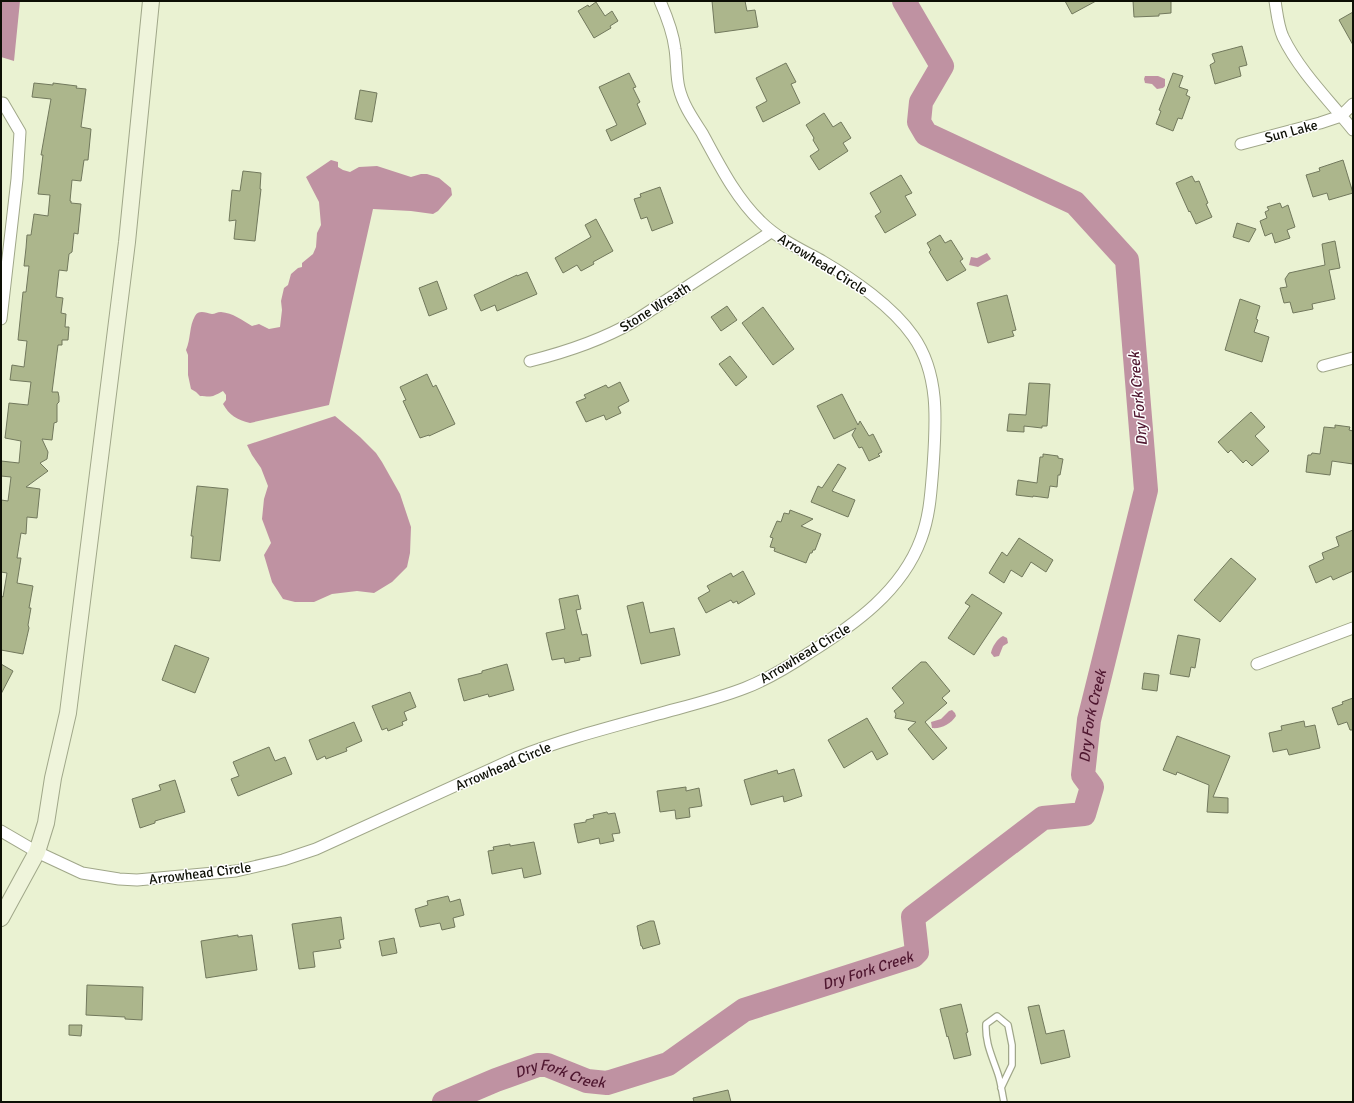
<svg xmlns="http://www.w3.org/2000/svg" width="1354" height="1103" viewBox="0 0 1354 1103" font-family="Signika,sans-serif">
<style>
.water{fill:#bf92a2}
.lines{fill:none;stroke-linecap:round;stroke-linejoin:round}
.river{stroke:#bf92a2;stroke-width:24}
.building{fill:#acb68c;stroke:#72795d}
.lane-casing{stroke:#a0a789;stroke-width:8}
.street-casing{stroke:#a0a789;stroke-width:13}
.secondary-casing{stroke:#a0a789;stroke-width:18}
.lane{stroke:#fff;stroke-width:5.5}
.street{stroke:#fff;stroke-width:11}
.secondary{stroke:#eff4db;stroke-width:16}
.labels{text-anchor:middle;stroke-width:3;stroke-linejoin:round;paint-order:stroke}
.street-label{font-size:14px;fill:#0d0f05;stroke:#fff}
.water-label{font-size:15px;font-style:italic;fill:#4e162f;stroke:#fff}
</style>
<rect width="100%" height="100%" fill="#eaf2d2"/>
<path class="water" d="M1 1H20L14 61 1 57Z
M1145 76H1158L1165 79V86L1163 88 1157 89 1152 84 1145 83 1144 79Z
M331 160 338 162V167L343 170 350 172 359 167 377 166 411 177 421 174H427L439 178 451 188 452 195 438 211 433 214 411 211 373 209 329 405 250 423C237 420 229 415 223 404L226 400V395L223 391C212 397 213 397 200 396L196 392 191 389 188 375V355L186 350C191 339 189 326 195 316 199 309 206 313 212 314 215 314 217 312 221 312 233 313 242 320 252 326L259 324 269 329 280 327 282 310 281 301 284 288 288 285 291 274 298 268 302 267V263L313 254 316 247 317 233 321 225 319 202 306 177Z
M987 253 991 259 978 267 969 265 971 257 977 258Z
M335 416 360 437 376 453 382 462 400 494 411 527 410 553 407 567 392 582 374 593 357 591 332 594 314 602H295L283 599 272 582 264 555 271 543 262 519 264 499 268 486 261 468 252 455 247 445Z
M1003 636 1007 638 1008 643 1003 646 999 656 994 657 991 653C992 647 997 639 1003 636Z
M952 710 955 713 956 716C951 724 941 729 932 728L931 722 941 719 949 711Z"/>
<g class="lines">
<path class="river" id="s1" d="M444 1102 496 1080 538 1065H547L587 1081 607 1083 668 1064 744 1010 913 956 917 952 913 917 1043 818 1084 814 1092 787 1083 775 1089 720 1146 490 1127 260 1075 203 926 134 919 122 921 102 942 66 904 1"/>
</g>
<path class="building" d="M712 1H745L747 11 755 10 758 27 715 33Z
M1065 1H1096L1072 14Z
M1133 1H1171V13L1159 14V16L1134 17Z
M596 2 605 16 612 11 618 21 610 26 611 28 594 38 578 11 588 5 589 7Z
M1353 12V45L1339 20Z
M1242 46 1247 65 1239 67 1241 76 1215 84 1210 65 1215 62 1212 54Z
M786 63 796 82 791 84 800 103 763 122 756 107 767 101 756 78Z
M629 73 636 87 633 88 640 102 637 104 646 124 611 141 606 130 617 125 599 87Z
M1173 73 1183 76 1179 87 1188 90 1186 95 1190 97 1182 119 1178 118 1173 131 1156 124 1161 111 1159 110Z
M34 83 53 85V83L77 86 76 88 86 89 81 127 91 129 88 160H84L81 181 72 180 70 201H71V203L81 204 78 234 74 233 72 252 69 254 67 271 59 270 56 297 63 298 61 313 66 314 65 327H69L68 340H62V345H58L52 392H58L59 397V402L57 404V422L54 423 52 440 42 439 48 452 47 459 40 463 48 471 26 487 40 489 37 518 27 517 26 534 21 533 17 558H21L17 583 33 586 29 608H31L28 625 29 628 23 654 1 650V596L3 597 7 573 1 572V500L8 501 11 477 1 476V461L19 463 21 441 5 438 9 403 28 405 31 382 10 380 12 365 24 367 27 341 18 340 23 292H26L29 266H24L26 248 27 235H31L34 214 48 216 50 195 38 194 43 155H41L51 99 32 97Z
M360 90 377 93 372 122 355 119Z
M824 113 833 127 841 122 851 138 843 143 848 151 819 170 810 156 819 150 813 140 814 138 806 125Z
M1343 160 1353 193 1329 200 1327 193 1313 197 1306 175 1320 171 1319 168Z
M243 171 261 173 260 189H261L255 241 234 239 236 220 229 221 232 190 240 191Z
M901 175 912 193 905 196 916 215 885 233 875 216 881 212 870 193Z
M1192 176 1195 182 1199 181 1208 203 1206 204 1212 217 1196 224 1190 211 1189 212 1176 183Z
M660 187 673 223 652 231 647 217 641 219 634 199 641 197 640 194Z
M1280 203 1282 208 1288 205 1295 227 1287 230 1290 238 1275 243 1272 233 1265 236 1260 221 1267 218 1265 212 1269 210 1267 207Z
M596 219 613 251 593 262 594 264 581 271 577 265 563 273 555 258 591 237 585 225Z
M1237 223 1256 229 1249 242 1233 237Z
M940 235 945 243 951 240 963 259 960 261 966 270 947 281 929 252 931 250 927 243Z
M1335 241 1340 268 1329 270 1335 299 1312 304 1313 309 1293 313 1290 302 1284 303 1280 288 1287 287 1285 279 1289 273 1325 265 1322 244Z
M527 272 537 294 497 311 495 305 481 311 474 295 517 275V276Z
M437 281 447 309 429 316 419 288Z
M1007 295 1016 330 1012 331 1014 336 988 343 977 303Z
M1240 299 1260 306 1256 319 1258 320 1254 332 1269 337 1262 362 1225 350Z
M727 306 737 320 721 331 711 317Z
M763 307 794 349 773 365 742 323Z
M730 356 747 377 736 386 719 364Z
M427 374 433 387 436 385 455 424 429 436V435L420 438 403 401 406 400 400 387Z
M620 382 629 401 618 407 621 413 606 420 604 415 586 422 576 402 586 398 584 395 606 385 608 388Z
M1029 383 1050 384 1047 426H1042V428L1024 426V432L1007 431 1009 414 1026 415Z
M842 394 858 425 860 421 869 436 873 434 882 452 878 454 880 456 869 461 862 447 859 448 852 435 856 428 834 439 817 406Z
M1251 412 1265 427 1255 436 1269 451 1252 466 1246 460 1243 463 1231 450 1228 453 1218 442Z
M1335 425 1350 427 1349 430 1353 431V464L1332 461 1330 475 1306 472 1308 455H1311L1312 453 1320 454 1324 427 1335 428Z
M1043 454 1058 456V458L1063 459 1060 475H1058L1057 487 1050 486 1048 498 1033 496V497L1016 495 1018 480 1037 483 1040 457H1043Z
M838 464 846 468 832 491 855 500 848 517 811 502 818 486 822 488Z
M197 486 228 489 220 561 191 558 193 536H191Z
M790 510 813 519 801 526 821 534 815 550H813L812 553H810L806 563 774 551 775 548 770 547 773 538 770 537 777 521 781 522 784 513 789 514Z
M1353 530V571L1333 580 1331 576 1316 583 1309 566 1324 559 1322 553 1339 546 1336 537Z
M1019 538 1053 560 1046 572 1031 562 1022 577 1011 570 1004 583 989 573 1002 552 1007 556Z
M1231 558 1256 579 1220 622 1194 600Z
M743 571 755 594 738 604 737 601 733 603 731 600 706 613 698 598 710 591 707 586 731 573 733 577Z
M972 594 1002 613 974 655 948 638 970 606 965 603Z
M578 595 581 609 576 610 582 635 587 634 591 656 579 658 580 660 565 663 564 658 552 660 546 633 565 629 559 599Z
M643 602 650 633 674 628 680 655 641 664 627 606Z
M1178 635 1200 639 1195 668 1191 667 1189 677 1170 674Z
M175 645 209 658 195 693 162 680Z
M921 662H926L950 691 942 698 947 703 925 722 947 748 933 760 908 729 916 722 895 718 896 714 894 711 904 703 892 688Z
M1 664 13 671 1 694Z
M507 664 514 690 489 697 488 694 464 701 458 679 482 673V671Z
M1144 673 1159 675 1157 691 1142 689Z
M410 692 416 707 404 712 407 720 402 722 403 725 388 731 387 728 382 730 372 706Z
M1353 698V730H1350L1347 722 1338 725 1332 708 1343 704 1342 702Z
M867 718 888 754 877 760 872 751 844 768 828 740Z
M1304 721 1305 727 1315 725 1320 748 1289 755 1287 749 1273 752 1269 733 1282 730 1281 726Z
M354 722 362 741 346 748 347 751 326 759 325 756 317 760 309 740Z
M1177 736 1230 756 1213 797 1228 798V813L1207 812 1209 785 1177 772 1176 775 1163 770Z
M269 747 275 761 285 757 292 774 238 796 231 779 239 776 233 762Z
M794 769 802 796 784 802 783 796 751 805 744 780 777 770 778 774Z
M175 780 185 812 155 821V823L140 828 132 799 161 790 159 785Z
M686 787V791L699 788 702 806 689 808 690 817 676 819 675 810 660 812 657 791Z
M607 812 608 814 615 813 620 833 612 834 614 841 600 844 599 838 578 843 574 824 586 822V820L594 818 593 815Z
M534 842 541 874 524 878 522 868 492 874 488 851 494 850 493 847 510 844V846Z
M448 896 450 902 460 899 464 915 453 918 455 927 442 930 440 923 420 927 415 909 428 905 427 901Z
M341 917 344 939 339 940 341 948 313 952 315 967 299 969 292 924Z
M650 921H654L660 944 643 949 642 946H641L637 926Z
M238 935V937L252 935 257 970 206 978 201 941Z
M394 938 397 953 382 956 379 941Z
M87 985 143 987 142 1020 125 1019V1017L86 1015Z
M961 1004 968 1032 966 1033 971 1055 954 1059 948 1036 947 1037 940 1009Z
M1039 1005 1046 1034 1064 1030 1070 1057 1041 1064 1028 1007Z
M69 1025H82L81 1036 69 1035Z
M728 1090 731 1102H694L693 1098Z"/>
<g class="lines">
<defs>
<path id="lane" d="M1001 1088 1012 1065V1045L1008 1025 997 1016 986 1024C985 1043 992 1056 998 1074 1001 1083 1002 1093 1004 1102"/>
<path id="street" d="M1275 1C1277 13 1278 26 1283 37 1300 72 1329 100 1353 130
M1 103H3L20 132 17 179 1 319
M1241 144 1320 123 1341 116 1353 104
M530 361C566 352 600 341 633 322L771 232
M1323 366 1353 358
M1257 664 1353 628
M1 831 37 852 82 873 119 879 137 880 236 871 283 860 316 849 518 757C564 739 611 727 658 714 687 706 717 699 745 688 768 679 788 667 809 653 854 625 902 591 921 539 930 515 931 491 933 467 936 423 940 374 913 336 893 307 853 279 822 261 802 250 778 239 761 222 735 197 719 164 702 133 693 119 683 105 679 88 676 76 677 62 675 49 673 32 667 17 660 1"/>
<path id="secondary" d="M1 918 37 852 46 823 53 778 68 713 127 242 151 1"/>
</defs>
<use href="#lane" class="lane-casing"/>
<use href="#street" class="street-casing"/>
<use href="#secondary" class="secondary-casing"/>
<use href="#lane" class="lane"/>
<use href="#street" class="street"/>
<use href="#secondary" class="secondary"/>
</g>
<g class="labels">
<g class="street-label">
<text transform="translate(1291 131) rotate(-15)" y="5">Sun Lake</text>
<text transform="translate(823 264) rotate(32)" y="5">Arrowhead Circle</text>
<text transform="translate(655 307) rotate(-32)" y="5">Stone Wreath</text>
<text transform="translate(805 653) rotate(-31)" y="5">Arrowhead Circle</text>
<text transform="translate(503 766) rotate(-23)" y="5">Arrowhead Circle</text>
<text transform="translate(200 873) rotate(-7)" y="5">Arrowhead Circle</text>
</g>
<g class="water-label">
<text transform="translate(1138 399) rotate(-95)" y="5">Dry Fork Creek</text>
<text dy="5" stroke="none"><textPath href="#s1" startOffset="856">Dry Fork Creek</textPath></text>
<text dy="5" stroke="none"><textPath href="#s1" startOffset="460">Dry Fork Creek</textPath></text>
<text dy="5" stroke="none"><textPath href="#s1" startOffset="124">Dry Fork Creek</textPath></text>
</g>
</g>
<rect width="1354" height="1103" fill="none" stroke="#0d0f05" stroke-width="4"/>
</svg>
